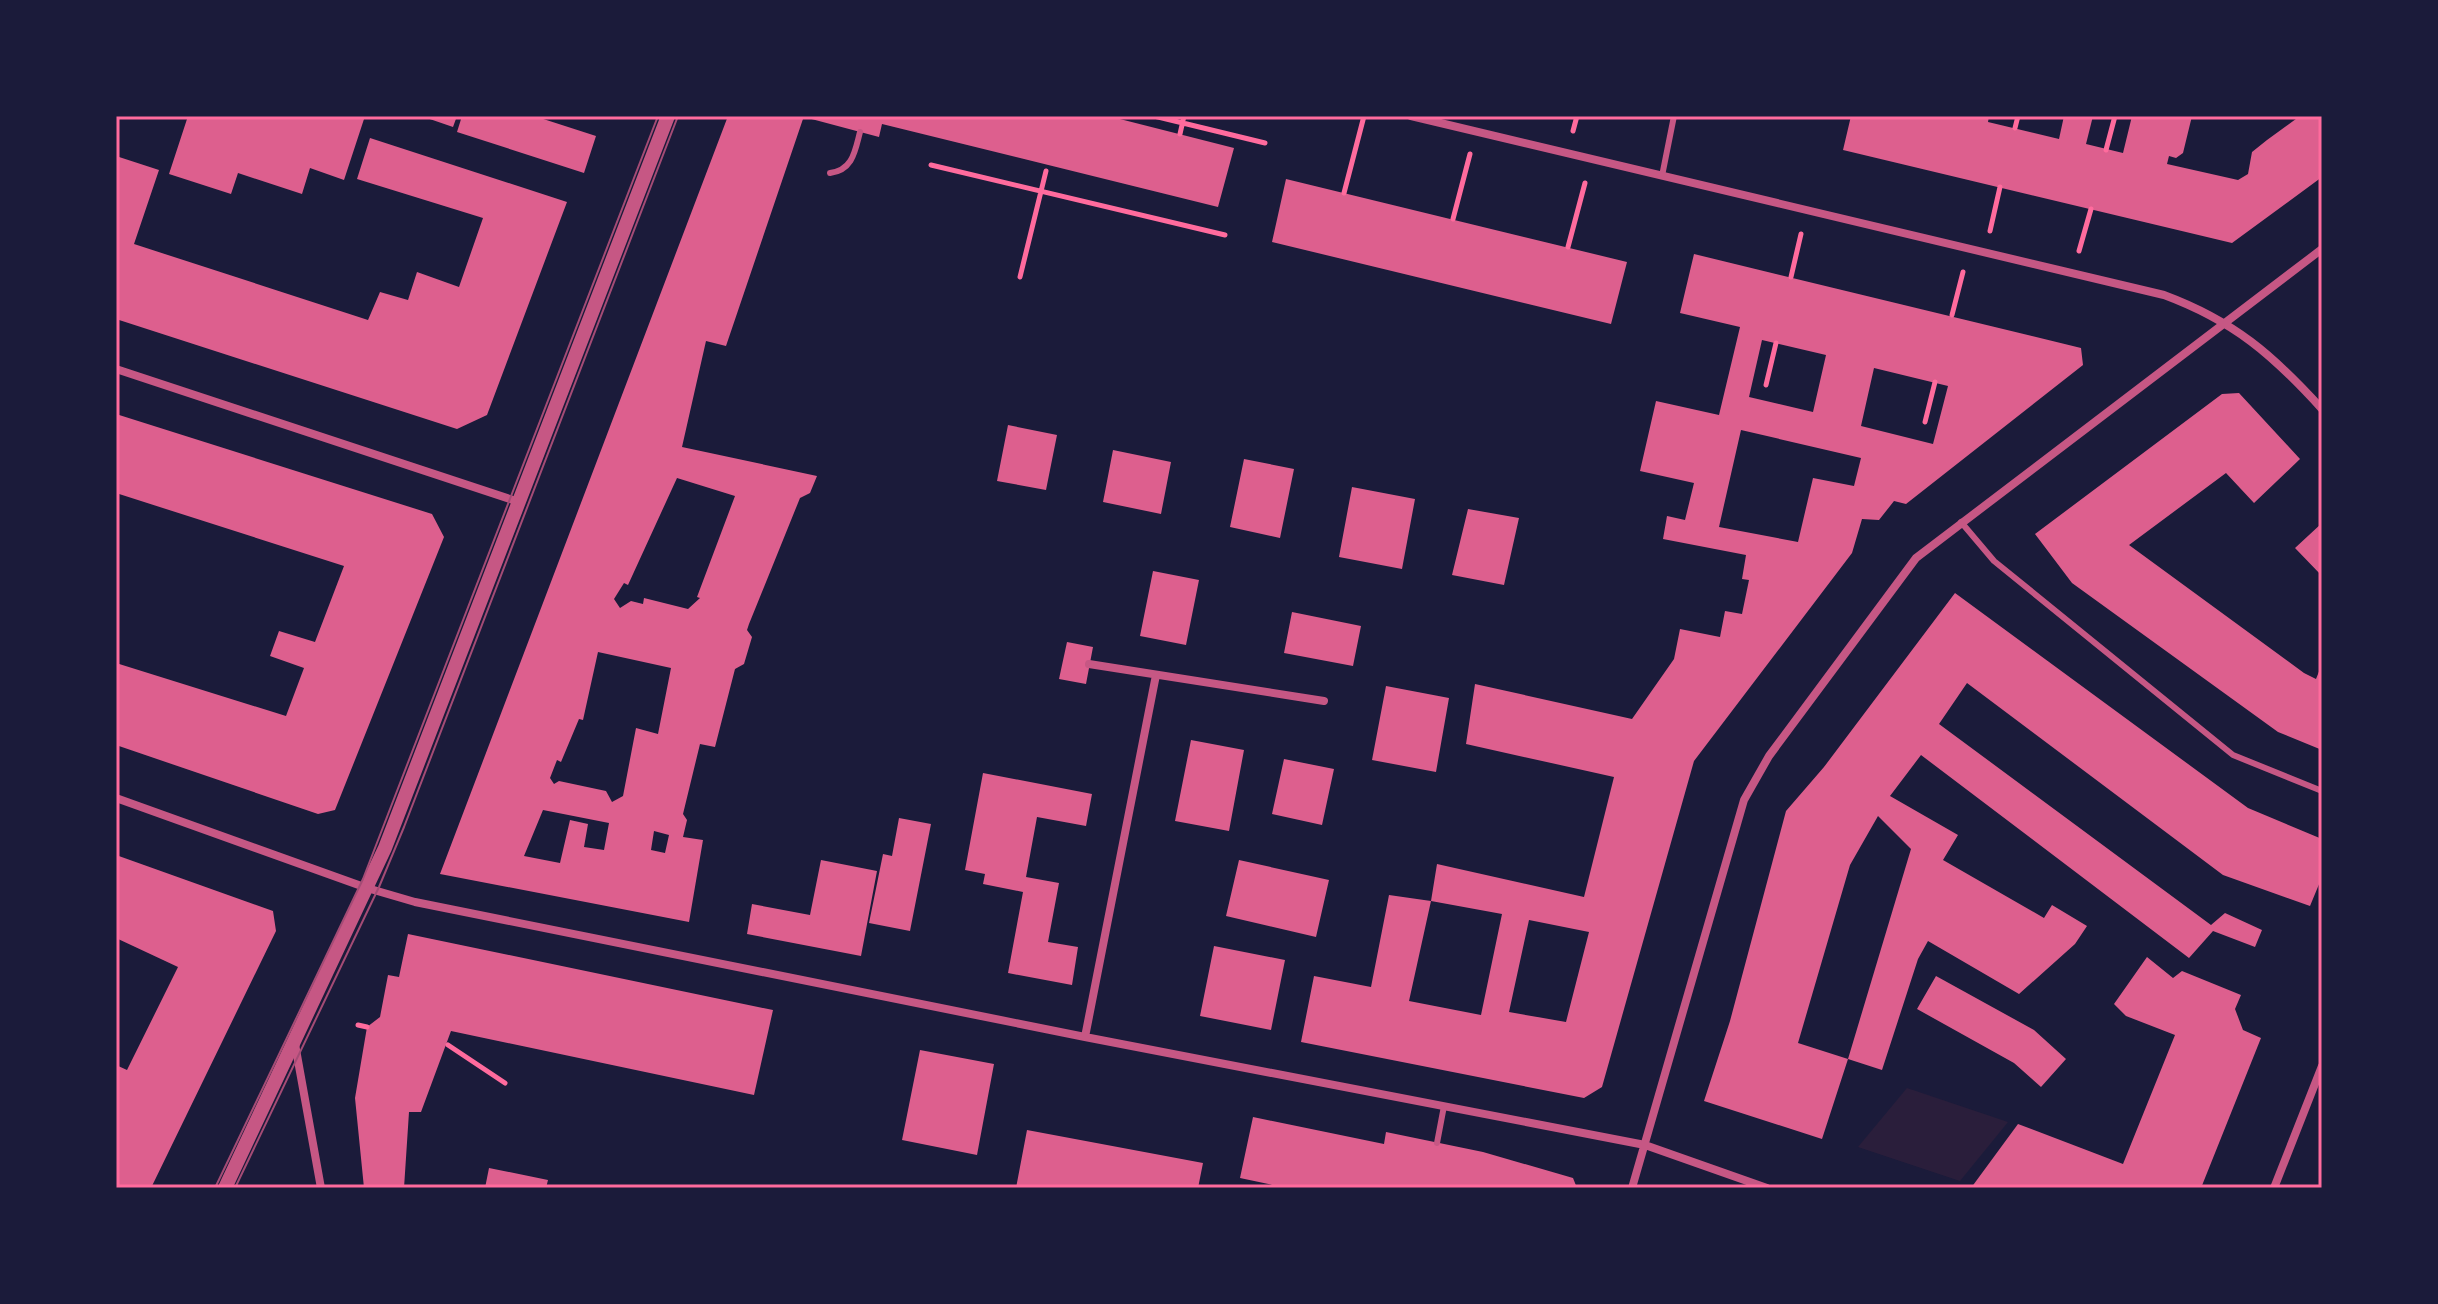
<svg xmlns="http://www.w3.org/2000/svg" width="2438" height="1304" viewBox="0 0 2438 1304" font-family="'DejaVu Sans',sans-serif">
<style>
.green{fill:#2a1e3b}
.building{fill:#dd5f8e;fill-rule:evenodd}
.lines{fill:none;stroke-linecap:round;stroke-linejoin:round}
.path{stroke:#ff6b9d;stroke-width:5}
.service{stroke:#c65784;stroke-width:6}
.minor{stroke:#c65784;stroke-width:8}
.tertiary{stroke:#c65784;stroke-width:14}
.tram{stroke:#a44b75;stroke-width:2}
.neatline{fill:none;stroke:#ff6b9d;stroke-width:3}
</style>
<rect width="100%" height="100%" fill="#1b1b3a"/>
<path class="green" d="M1907 1088 2008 1122 1960 1181 1858 1147Z"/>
<path class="building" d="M188 116H365L344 180 310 168 302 194 238 173 231 194 169 174Z
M421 116H457L453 127Z
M462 116H534L596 136 584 173 457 132Z
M728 116H804L726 346 706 341 682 447 817 476 810 493 800 498 749 624 747 630 752 637 744 664 735 669 715 747 700 744 683 814 687 820 683 837 703 840 689 922 440 874ZM677 478 735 496 697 597 700 598 688 609 644 598 643 604 631 601 620 608 614 599 624 583 628 585ZM598 652 671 668 658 734 636 728 623 796 612 802 606 791 559 781 554 784 550 778 557 760 561 762 579 719 583 720ZM543 810 609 823 604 850 584 847 588 824 570 820 560 863 524 856ZM654 831 669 835 665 853 651 850Z
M1108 116 1234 148 1218 207 882 124 879 137 804 117Z
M1851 116H1989L1988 122 2059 139 2064 116H2093L2086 144 2123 153 2132 116H2192L2183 153 2176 158 2169 156 2167 164 2238 180 2248 174 2252 152 2267 140 2300 116H2322V177L2232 243 1843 150Z
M370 138 567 202 487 415 457 429 116 319V156L159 170 134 244 368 320 380 292 408 300 417 272 459 287 483 218 357 179Z
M1286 179 1627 262 1611 324 1272 242Z
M1694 254 2081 348 2083 365 1906 504 1894 501 1879 520 1862 519 1852 553 1694 761 1602 1087 1584 1098 1301 1042 1314 976 1371 987 1389 895 1431 901 1437 864 1584 897 1614 777 1466 744 1475 684 1632 719 1674 659 1680 629 1720 637 1725 611 1742 614 1749 580 1742 579 1746 555 1663 539 1667 516 1685 520 1694 483 1640 471 1656 401 1719 415 1740 327 1680 313ZM1762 340 1826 355 1813 412 1749 397ZM1874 368 1948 386 1933 444 1861 426ZM1741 430 1861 458 1854 486 1813 478 1798 542 1719 527ZM1431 901 1502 914 1481 1015 1409 1001ZM1529 920 1589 932 1566 1022 1509 1012Z
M2239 393 2300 459 2254 503 2226 473 2129 545 2304 673 2316 679 2322 664V750L2278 732 2072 583 2035 534 2222 394Z
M116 414 432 514 444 537 335 810 318 814 116 745V663L286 716 304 668 270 656 279 631 315 642 344 566 116 493Z
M1008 425 1057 435 1046 490 997 481Z
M1113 450 1171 462 1161 514 1103 502Z
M1244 459 1294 469 1280 538 1230 527Z
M1352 487 1415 499 1402 569 1339 557Z
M1468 509 1519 518 1504 585 1452 575Z
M2322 523V576L2295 548Z
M1153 571 1199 580 1186 645 1140 636Z
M1955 593 2248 808 2322 839V877L2310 906 2223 875 1967 683 1939 724 2211 925 2225 913 2262 930 2255 947 2213 931 2189 958 1921 755 1890 796 1958 835 1943 860 2044 918 2052 905 2087 926 2075 944 2019 994 1928 941 1918 959 1882 1070 1848 1059 1911 849 1878 816 1850 865 1798 1043 1848 1059 1822 1139 1704 1101 1730 1021 1786 811 1824 767Z
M1292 612 1361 626 1353 666 1284 653Z
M1067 642 1093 647 1086 684 1059 679Z
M1386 686 1449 698 1436 772 1372 760Z
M1191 740 1244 750 1229 831 1175 821Z
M1284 759 1334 769 1322 825 1272 814Z
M983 773 1092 794 1086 826 1037 817 1026 877 1059 883 1048 942 1078 947 1072 985 1008 973 1023 892 983 884 985 874 965 870Z
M899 818 931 824 910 931 869 923 883 854 892 856Z
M116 855 273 911 276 931 151 1188H116V1065L127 1070 178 967 116 938Z
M821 860 877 871 861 956 747 934 752 904 810 915Z
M1239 860 1329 880 1316 937 1226 916Z
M408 934 773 1010 754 1095 451 1031 421 1112H409L404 1188H364L355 1098 367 1027 380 1017 388 975 399 977Z
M1214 946 1285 960 1271 1030 1200 1016Z
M2147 957 2173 978 2182 971 2241 995 2235 1009 2243 1030 2261 1038 2201 1188H1971L2018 1124 2123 1164 2175 1035 2126 1016 2114 1004Z
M1936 976 2034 1030 2066 1059 2041 1087 2014 1063 1917 1009Z
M920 1050 994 1064 977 1155 902 1140Z
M1253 1117 1384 1144 1386 1132 1483 1152 1573 1178 1577 1188H1287L1240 1178Z
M1027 1130 1203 1163 1198 1188H1016Z
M489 1168 548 1180 546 1188H485Z"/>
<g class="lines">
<path class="path" d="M1154 116 1265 143
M2015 128 2018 116
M1573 131 1577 116
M1180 134 1184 116
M2106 150 2115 116
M931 165 1225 235
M1344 193 1364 116
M1453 219 1470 154
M1990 231 2000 187
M1568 247 1585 183
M2079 251 2091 209
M1020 277 1046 171
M1791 277 1801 234
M1952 315 1963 272
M1766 385 1776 343
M1925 422 1935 382
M358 1025 367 1027
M448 1045 505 1083"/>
<path class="service" d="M830 173C853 170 855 151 860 132
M1662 176 1674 116
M1961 522 1994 561 2233 755 2322 791
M1437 1143 1444 1106"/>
<path class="minor" d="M1411 116 2164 295C2234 321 2273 355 2322 409
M116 369 519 502
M1089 664 1324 701
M116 798 367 888 415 902 1085 1037 1645 1145 1767 1188
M1085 1037 1156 675
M295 1044 321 1188
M1632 1188 1744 800 1769 756 1916 558 2322 249
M2274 1188 2322 1066"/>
<path class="tertiary" d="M225 1188 385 848 668 116"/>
<path class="tram" d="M215 1188 363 879 658 116
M235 1188 379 887 404 827 678 116"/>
</g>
<rect width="2438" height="1304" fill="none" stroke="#1b1b3a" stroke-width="236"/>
<rect x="118" y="118" width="2202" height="1068" class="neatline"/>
</svg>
